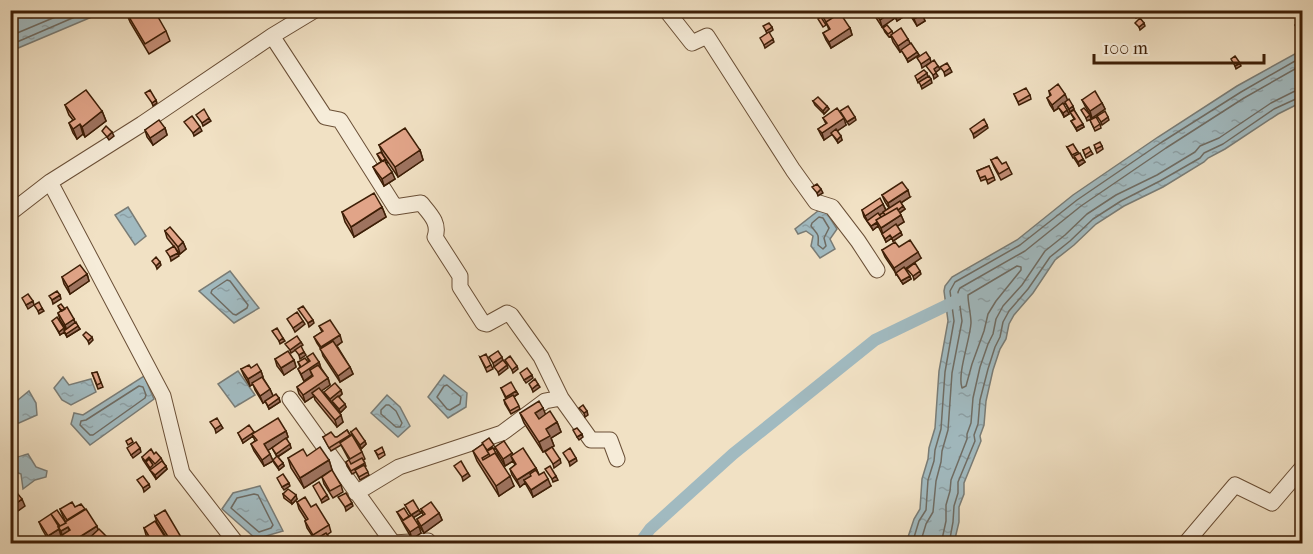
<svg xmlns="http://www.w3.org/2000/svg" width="1313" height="554" viewBox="0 0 1313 554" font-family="'IM FELL French Canon',serif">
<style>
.water{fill:url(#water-ripples);stroke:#797c76;stroke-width:1.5}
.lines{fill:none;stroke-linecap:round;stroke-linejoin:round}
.shore{stroke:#6f6c63;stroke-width:1.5}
.canal{stroke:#a1bac0;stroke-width:12}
.minor-casing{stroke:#6a4f36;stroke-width:17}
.minor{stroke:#f6ecd9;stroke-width:15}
.wall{fill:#c28d75;stroke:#3d1e06;stroke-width:1.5}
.shaded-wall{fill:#9e735f;stroke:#3d1e06;stroke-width:1.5}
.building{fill:#e1a488;stroke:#3d1e06;stroke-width:1.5}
</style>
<defs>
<pattern id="water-ripples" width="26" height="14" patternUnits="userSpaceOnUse" patternTransform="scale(1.5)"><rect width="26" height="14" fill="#a1bac0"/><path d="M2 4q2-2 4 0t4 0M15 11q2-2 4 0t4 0" fill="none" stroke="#8c9fa4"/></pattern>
</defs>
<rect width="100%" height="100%" fill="#f1e1c4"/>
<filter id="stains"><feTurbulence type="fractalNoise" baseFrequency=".00333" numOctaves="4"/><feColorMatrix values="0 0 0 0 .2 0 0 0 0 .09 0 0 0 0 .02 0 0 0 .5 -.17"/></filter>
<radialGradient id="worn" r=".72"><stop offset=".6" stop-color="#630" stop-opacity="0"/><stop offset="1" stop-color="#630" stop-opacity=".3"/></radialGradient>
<path class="water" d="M11 10H106V11L11 51Z
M1302 50V102L1278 114 1225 149 1208 158 1204 162 1163 187 1124 206 1096 224 1074 245 1055 260 1033 293 1014 315 1009 324 1006 339 1000 349 993 370 986 401 984 425 980 436 981 441 964 483V494L959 507V522L954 543H906L914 519 920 509 922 479 928 459 929 448 935 428 939 371 948 321 944 291 945 286 952 277 1017 240 1073 195 1158 137 1237 86Z
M128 207 146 236 135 245 115 215Z
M823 207 837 229 830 239 835 249 820 258 811 246 813 236 806 231 798 234 795 229Z
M230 271 259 308 234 323 199 291Z
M238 371 255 395 235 407 218 384Z
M444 375 467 393 466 407 448 418 428 397Z
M144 376 154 399 90 445 71 424 74 413 83 415Z
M63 377 69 385 91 379 96 392 71 405 62 400 54 388Z
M29 391 36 403 37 415 19 423H11L16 418 13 415V404Z
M387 395 400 407 410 426 398 437 371 413Z
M28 454 36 467 47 471 46 477 35 480 23 489 21 474 11 470C10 456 16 458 28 454Z
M260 486 283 531 256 539 222 509 233 493Z"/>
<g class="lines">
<path class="shore" d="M10 36 72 10
M10 45 91 10
M819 217 823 218 829 228 824 238 826 246 823 249 818 245C819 233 818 235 811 226L812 223Z
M1017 266 1021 267V270L996 301 988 314 984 331 972 364 966 386 962 388C957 374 970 340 971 323 971 314 968 304 968 295Z
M227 280 230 281 248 305 247 308 236 315 233 314 211 293 212 290Z
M447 385 461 397 460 404 450 410 447 409 437 397 444 386Z
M139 386 143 387 146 395 145 398 93 435H90L80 425 81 421 86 420Z
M386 405H389L396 411 402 423 400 427H396L381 414V410Z
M254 494 258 495 273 525 271 528 259 532 231 508 237 498Z
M912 544 919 521 926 510 928 480 934 461 935 450 941 429 945 372 954 321 950 291 955 282 1020 245 1077 200 1162 142 1241 92 1302 57
M920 544 926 524 933 512 936 481 941 462 942 451 948 430 952 373 962 321 958 292 960 288 1025 251 1081 206 1166 148 1244 98 1302 65
M941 544 946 521V505L950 491 951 480 967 439V434L971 423 973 398 980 367 988 344 993 334 996 319 1003 306 1022 285 1045 251 1065 235 1087 214 1116 195 1157 175 1195 152 1200 146 1219 138 1271 103 1295 91 1302 90
M949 544 953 522 954 506 958 493V482L975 441 974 435 978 424 980 400 988 369 995 347 1000 337 1003 322 1009 311 1028 289 1050 257 1070 241 1093 219 1121 201 1160 181 1200 158 1204 153 1223 144 1274 109 1298 98H1302"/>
<path class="canal" d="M639 544 650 529 733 454 875 340 960 299"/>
<defs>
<path id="minor" d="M666 10 692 43 707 36 793 170 816 202 832 207 858 241 877 270
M272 36 325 117 340 120 395 207 421 203C430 214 440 223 435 237L460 276V287L483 323 487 324 507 313 511 315 541 357 561 398 591 440H610L617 459
M50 182 163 396 182 473 237 544
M10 213 50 182 142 124 272 36 315 10
M290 399 393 543 428 541 430 544
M356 493 399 467 502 433 545 401 561 398
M1185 544 1235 485 1272 503 1302 468"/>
</defs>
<use href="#minor" class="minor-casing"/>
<use href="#minor" class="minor"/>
</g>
<path class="wall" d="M819 10H834L836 16 850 28 852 35 831 48 826 40 823 33 829 30 826 22Z
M871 10H899L903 17 897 21 893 14 895 18 882 27Z
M907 10H920L925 21 917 26Z
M126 12 166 31 170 41 149 54 130 22Z
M883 28 892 31 893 34 908 39 910 44 917 52 919 55 908 62 902 51 900 52 893 42 891 36 889 37 885 32Z
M1049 91 1067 100 1074 109V110L1084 127 1077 131 1071 121 1074 119 1065 103 1063 104 1069 114 1064 117 1059 108 1054 111 1050 105 1047 98 1050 96Z
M1014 94 1030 95 1031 99 1019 105Z
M1082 100 1102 103 1105 109 1092 118 1085 106Z
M813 101 827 106 829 109 824 114 815 105Z
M65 105 102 111 106 121 85 137 83 134 77 139 73 133 69 123 73 120 69 115Z
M823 118 846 125 837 131 842 140 838 143 832 134 824 140 821 135 818 129 826 124Z
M1090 120 1100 124 1101 128 1095 131Z
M165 128 167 135 153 145 147 137 145 130Z
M379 145 420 150 423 160 398 177 383 155Z
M1102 146 1103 149 1097 153 1095 148Z
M1067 147 1078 152 1085 162 1079 166 1074 158H1073Z
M1083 150 1091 151 1093 154 1086 158Z
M377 154 387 163 386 164 395 179 384 186 376 173 373 167 381 162Z
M991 160 1009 168 1012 174 1001 180 994 167Z
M989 166 995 180 988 184 986 179 981 181 977 171Z
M882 195 910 197 901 203 905 209 900 213 904 222 897 226 902 235 893 241 892 238 886 242 878 226 873 230 864 217 862 210 883 204 886 210 889 208 885 202Z
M382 207 386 217 354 237 345 222 342 212Z
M165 231 183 242 186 249 180 254 167 238Z
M899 247 921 258 905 269 911 279 903 284 885 257 882 250Z
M87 274 89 281 70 294 64 284 62 277Z
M58 306 75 323 80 329 67 337 64 332 60 335 52 321 65 330 66 329 60 320 58 313 61 311Z
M319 326 342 342 337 346 350 367 353 374 340 382 323 356 321 349 317 343 314 337 322 332Z
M307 357 319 362 321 368 328 378 330 385 321 391 343 422 337 427 315 400 314 396 305 402 299 394 297 387 312 377V375L304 381 298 369 300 367 298 362H309Z
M480 357 491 365 493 369 487 372Z
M275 359 294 360 296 367 284 375 277 366Z
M251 368 261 371 263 377V378L270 389 273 396 279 398 280 402 269 409 265 401 263 403 255 390 253 384 250 386 244 376 241 369Z
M97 372 103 387 98 389 92 373Z
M501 388 516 391 518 394 514 397 520 409 511 414 505 404 504 400 506 399Z
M341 390 342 394 339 397 346 407 340 413 332 402 331 403 326 396 324 392Z
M543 408 545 415 557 422 561 432 551 438 554 446 543 452 524 423 520 413Z
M347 430 351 436 352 435 351 432 365 441 366 444 361 449 357 443 362 452 365 459 363 460 366 466 365 467 369 475 360 480 356 472 352 474 347 466 346 462 349 460 341 445 331 451 323 437H337Z
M286 431 288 437 286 439 291 448 278 457 283 463 284 466 279 470 274 463 273 460 277 457 272 448 275 446 268 450 273 461 264 466 254 451 251 444 255 441 253 436 243 443 238 433H254Z
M483 444 495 449 494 450 514 486 499 496 477 461 473 451Z
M495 447 512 453 513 455 536 468 539 475 551 486 533 497 525 483 520 487 512 475 510 469 515 465 513 461 505 466 498 454Z
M375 451 384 452 385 455 379 459Z
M154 454 161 458 167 469 156 479 143 460 142 457Z
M307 456 329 460 332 470 304 488 291 468 288 458Z
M322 477 341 485 343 492 333 498 324 484Z
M283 494 297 499 292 504 284 498Z
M297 502 311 507 329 525 331 532 327 535 333 543H315L314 540H315L307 528 305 521 306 520 299 509Z
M405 505 419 510 421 513 413 517 421 533 412 539 405 527 397 512 409 516 411 515Z
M75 507 98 530 113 543H65L61 536 50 543 42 529 39 522 65 521 60 509Z
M421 509 439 513 442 520 424 533 419 526 417 519 423 515Z
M155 516 184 543H170L157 523Z
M144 528 167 540 168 543H152L146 535Z"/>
<path class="shaded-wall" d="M892 11 895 18 882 27 880 20Z
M901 14 903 17 897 21 896 17Z
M922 14 925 21 917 26 914 19Z
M1144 23 1145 26 1140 30 1139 27Z
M772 27 773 30 767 34 766 31Z
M850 28 852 35 831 48 829 42Z
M1302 29V33L1300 35 1299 32Z
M773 39 774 42 765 48 764 45Z
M908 39 911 45 900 52 898 46Z
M917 52 919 55 908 62 907 59Z
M930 58 931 62 922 68 921 64Z
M1240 63 1241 66 1236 69 1235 66Z
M938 66 940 69 935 73 934 69Z
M950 68 952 72 945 76 944 72Z
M927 73 928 77 918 83 917 80Z
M936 73 938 76 934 79 933 75Z
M931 79 932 83 922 89 921 86Z
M1065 94 1068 101 1054 111 1052 105Z
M156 100 157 103 153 106 152 103Z
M1102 103 1105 109 1092 118 1090 111Z
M827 106 829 109 824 114 823 111Z
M1073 106 1074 109 1070 112 1069 109Z
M1067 110 1069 114 1064 117 1063 113Z
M102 111 106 121 85 137 82 127Z
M1090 115 1091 119 1087 121 1086 118Z
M855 117 856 120 849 125 847 122Z
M1108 117 1109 120 1102 125 1101 122Z
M209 118 211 121 203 126 202 123Z
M844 118 846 125 824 140 822 133Z
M80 124 83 134 77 139 73 129Z
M1083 124 1084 127 1077 131 1076 128Z
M987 125 988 128 974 138 973 134Z
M200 127 202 131 194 136 193 133Z
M165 128 167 135 153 145 150 138Z
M112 132 114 136 109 140 107 137Z
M841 136 842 140 838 143 837 140Z
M420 150 423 160 398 177 395 167Z
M1083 159 1085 162 1079 166 1078 162Z
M392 172 395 179 384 186 382 179Z
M14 187 16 191 10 194V189Z
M821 189 823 193 818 196 817 193Z
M908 190 910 197 890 210 888 203Z
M883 204 886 211 868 222 865 216Z
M903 206 905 209 887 221 886 218Z
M382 207 386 217 354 237 351 227Z
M901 215 904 222 883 235 881 228Z
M877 223 878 226 873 230 871 226Z
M901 232 902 235 893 241 892 238Z
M890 235 892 238 886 242 885 239Z
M183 242 186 249 180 254 178 247Z
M918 252 921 258 896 275 894 268Z
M178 253 179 256 171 261 170 257Z
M160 262 161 265 157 269 156 266Z
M920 271 921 274 914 280 913 276Z
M87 274 89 281 70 294 68 287Z
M910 276 911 279 903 284 901 281Z
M60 295 61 299 53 304 52 300Z
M33 301 34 305 28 309 26 305Z
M42 308 44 311 39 314 38 311Z
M74 319 76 326 67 331 65 325Z
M313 320 314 323 309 327 308 323Z
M303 321 305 324 295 332 293 328Z
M78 326 80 329 67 337 66 334Z
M64 328 65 332 60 335 59 332Z
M340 335 342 342 324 354 321 347Z
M92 337 93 340 89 344 88 341Z
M283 338 285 341 280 344 279 341Z
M301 342 303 345 291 353 290 350Z
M304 352 306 355 300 359 299 355Z
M502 357 503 361 494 367 493 363Z
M294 360 296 367 284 375 281 368Z
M319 362 321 369 310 370 312 375 304 381 301 374Z
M507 365 508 368 499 375 498 372Z
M517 366 518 369 513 373 512 370Z
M350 367 353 374 340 382 338 376Z
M261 371 263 377 250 386 248 379Z
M532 375 533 378 526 383 524 380Z
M328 378 330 385 314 396 312 393 314 396 305 402 303 395Z
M538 384 540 387 533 392 532 389Z
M270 389 273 396 263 403 260 396Z
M341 390 342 394 331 403 330 399Z
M516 391 518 394 507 401 506 397Z
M279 398 280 402 269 409 268 406Z
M345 404 346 407 340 413 339 409Z
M543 408 547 418 539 423 535 413Z
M587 411 588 415 585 417 584 413Z
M341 415 343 422 337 427 335 420Z
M557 422 561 432 551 438 554 446 543 452 539 442 546 429Z
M221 425 223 428 216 433 215 429Z
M286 431 288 437 267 451 264 444Z
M254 432 255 435 252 434 253 436 243 443 242 440Z
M582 434 583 437 579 440 577 437Z
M365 441 366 444 361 449 360 445Z
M290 444 291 448 277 457 276 454Z
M140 448 141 452 133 458 131 455Z
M512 453 515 460 511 456 513 461 505 466 503 459Z
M270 454 273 461 264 466 262 460Z
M576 458 577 461 570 466 569 462Z
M560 459 561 463 554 468 553 464Z
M329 460 332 470 304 488 300 478Z
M283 463 284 466 279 470 278 467Z
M166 466 167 469 156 479 155 475Z
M536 468 539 475 532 479 524 480 525 483 520 487 517 480Z
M468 473 470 476 463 481 462 477Z
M510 476 514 486 499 496 496 486Z
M556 476 558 480 553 482 552 479Z
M548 479 551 486 533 497 531 490Z
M289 483 290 486 284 490 282 487Z
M149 484 150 487 144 492 143 488Z
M296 495 297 499 292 504 291 501Z
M327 495 329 499 322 503 321 500Z
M22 499 25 506 11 516 10 508Z
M352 503 353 506 346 511 345 507Z
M419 510 421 513 413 518 411 515Z
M439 513 442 520 424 533 421 526Z
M97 526 100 536 89 543H81V536Z
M419 526 421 533 412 539 410 532Z
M68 527 72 537 62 535 61 531Z
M59 529 61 536 50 543 48 536Z
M181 537 184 543H172Z"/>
<path class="building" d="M129 10H154L166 31 145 44 126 12Z
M821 10H834L824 16Z
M873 10H892V11L880 20Z
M892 10H899L901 14 896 17Z
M909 10H920L922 14 914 19Z
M1135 10 1139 16 1136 18 1132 12Z
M840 13 850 28 829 42 823 33 830 29 826 22Z
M821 17 826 25 823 27 818 19Z
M1140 18 1144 23 1139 27 1135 23Z
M1302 21V29L1299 32 1295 25Z
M769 23 772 27 766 31 763 26Z
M887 25 892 31 888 34 883 28Z
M901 28 908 39 898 46 891 35Z
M769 32 773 39 764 45 760 38Z
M911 43 917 52 907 59 901 50Z
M926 52 930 58 921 64 917 58Z
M1235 56 1240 63 1235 66 1231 59Z
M934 60 938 66 934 69 936 73 933 75 926 66Z
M947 63 950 68 944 72 940 67Z
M924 70 927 73 917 80 915 76Z
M929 76 931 79 921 86 919 82Z
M1058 84 1065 94 1052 105 1047 98 1051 95 1049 91Z
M1026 88 1030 95 1018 102 1014 94Z
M86 90 102 111 82 127 80 124 73 129 69 123 75 119 65 105Z
M150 90 156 100 152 103 145 93Z
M1095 91 1102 103 1090 111 1082 100Z
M818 97 827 106 823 111 813 101Z
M1069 99 1073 106 1069 109 1065 102Z
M1063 103 1067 110 1063 113 1058 107Z
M848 106 855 117 847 122 840 111Z
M837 108 844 118 822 133 818 129 827 123 823 118Z
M1084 108 1090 115 1086 118 1081 110Z
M204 109 209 118 202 123 196 115Z
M1074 110 1083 124 1076 128 1071 121 1075 119 1070 112Z
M1105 111 1108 117 1101 122 1097 116Z
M192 116 200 127 193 133 184 122Z
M1096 117 1100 124 1094 128 1090 120Z
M984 119 987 125 973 134 970 129Z
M159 120 165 128 150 138 145 130Z
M106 126 112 132 107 137 102 131Z
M405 128 420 150 395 167 379 145Z
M836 129 841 136 837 140 831 133Z
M1100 142 1102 146 1096 149 1094 145Z
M1073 144 1078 152 1072 155 1067 147Z
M1089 147 1091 151 1085 155 1083 150Z
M381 152 386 160 384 161V160L382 161 377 154Z
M1080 153 1083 159 1078 162 1074 156Z
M997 157 1002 164 1006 162 1009 168 999 174 991 160Z
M384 160 392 172 382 179 373 167Z
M989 166 994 177 987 180 985 176 980 178 977 171Z
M10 181 14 187 10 189Z
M902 182 908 190 888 203 882 195Z
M817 184 821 189 817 193 812 187Z
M374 193 382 207 351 227 342 212Z
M880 198 883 204 865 216 862 210Z
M900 201 903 206 898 210 897 208 885 215 883 212Z
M897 208 901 215 881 228 876 220Z
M878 213 881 217 876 220 877 222 871 226 867 221Z
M896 224 901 232 892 238 890 235 885 239 882 234Z
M170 227 183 242 178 247 165 231Z
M910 240 918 252 894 268 882 250 895 242 899 247Z
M174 246 178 253 170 257 166 251Z
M156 257 160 262 156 266 152 261Z
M915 263 920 271 913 276 907 269Z
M80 265 87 274 68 287 62 277Z
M904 267 910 276 901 281 896 273Z
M57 291 60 295 52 300 49 296Z
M28 294 33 301 26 305 22 298Z
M39 302 42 308 38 311 34 305Z
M61 304 65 309 62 311 58 306Z
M303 306 313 320 308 323 298 309Z
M67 307 74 319 65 325 58 313Z
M297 312 303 321 293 328 287 319Z
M57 317 64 328 59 332 52 321Z
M330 320 340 335 321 347 314 337 323 331 319 326Z
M76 322 78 326 66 334 64 331Z
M277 328 283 338 279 341 272 331Z
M86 332 92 337 88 341 83 335Z
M297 336 301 342 290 350 285 344Z
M333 341 350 367 338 376 320 349Z
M301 346 304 352 299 355 295 350Z
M288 351 294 360 281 368 275 359Z
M498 351 502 357 493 363 489 357Z
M313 353 319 362 301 374 298 369 310 361 307 357Z
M486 354 491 365 486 368 480 357Z
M510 356 517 366 512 370 505 360Z
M305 358 308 362 301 367 298 362Z
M503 360 507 365 498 372 494 367Z
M257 364 261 371 248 379 241 369 249 365 251 368Z
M318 365 328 378 303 395 297 387 313 376 310 370Z
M527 368 532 375 524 380 520 373Z
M97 372 101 383 97 385 92 373Z
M262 377 270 389 260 396 252 383Z
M535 379 538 384 532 389 529 384Z
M511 382 516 391 506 397 501 388Z
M335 383 341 390 330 399 324 392Z
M319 388 341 415 335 420 312 393Z
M276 394 279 398 268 406 265 401Z
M513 395 519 406 510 411 504 400Z
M338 396 345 404 339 409 332 401Z
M539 401 543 408 535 413 539 419 550 411 557 422 546 429 550 436 539 442 520 413Z
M583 405 587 411 584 413 579 408Z
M217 418 221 425 215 429 210 422Z
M278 418 286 431 264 444 270 454 262 460 251 444 257 440 252 434Z
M249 425 254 432 242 440 238 433Z
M356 428 365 441 360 445 351 432Z
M577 428 582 434 577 437 573 430Z
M347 430 350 435 329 448 323 437 331 432 335 437H337Z
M352 435 362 452 350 459 340 443Z
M131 438 133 442 128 445 126 441Z
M286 438 290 444 276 454 272 448Z
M489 438 494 445 487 450 482 443Z
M504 441 512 453 503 459 495 447Z
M136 442 140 448 131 455 127 448Z
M483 444 489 454 482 458 483 460 495 453 510 476 496 486 473 451Z
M320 447 329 460 300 478 288 458 303 449 307 456Z
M382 447 384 452 378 455 375 451Z
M552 447 560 459 553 464 545 452Z
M493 448 498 457 495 453 490 456 489 454 487 451Z
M523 448 536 468 517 480 510 469 516 464 511 456Z
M570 448 576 458 569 462 563 453Z
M151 449 154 454 156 452 161 458 155 464 149 457 145 461 142 457Z
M277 456 283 463 278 467 273 460Z
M362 458 365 463 351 471 346 462 349 460 351 464Z
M149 459 153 465 150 468 146 462Z
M162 461 166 466 155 475 150 470Z
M461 461 468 473 462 477 454 466Z
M364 465 368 472 359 477 355 470Z
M550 466 556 476 552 479 545 469Z
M332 470 341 485 330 491 322 477Z
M536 470 539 475 544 472 548 479 531 490 524 480 531 476 530 474Z
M283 474 289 483 282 487 277 478Z
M143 476 149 484 143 488 137 480Z
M319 482 327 495 321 500 313 486Z
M10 484 22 499 10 508Z
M288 489 296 495 291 501 283 494Z
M346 493 352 503 345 507 338 497Z
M305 497 311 507 316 504 329 525 313 535 305 521 308 519 297 502Z
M413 500 419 510 411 515 405 505Z
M72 502 75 507 81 504 85 509 67 520 60 509Z
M431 502 439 513 421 526 417 519 425 514 421 509Z
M404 508 409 516 403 520 397 512Z
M86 509 97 526 81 536 84 541 81 543H67L62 535 70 530 68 527 61 531 58 527 66 523 65 522Z
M57 510 66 523 60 526 51 514Z
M165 510 181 537 172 543 155 516Z
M51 514 59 527H58L59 529 48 536 39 522Z
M412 515 419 526 410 532 402 521Z
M155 521 167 540 160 543H153L144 528Z
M99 529 113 543H84Z
M326 533 333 543H316L314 540Z
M16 539 20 543H10Z"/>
<rect width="1313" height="554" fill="none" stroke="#f1e1c4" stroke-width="36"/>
<rect x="12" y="12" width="1289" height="530" fill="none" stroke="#3d1e06" stroke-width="3"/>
<rect x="18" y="18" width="1277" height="518" fill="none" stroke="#3d1e06" stroke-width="1.5"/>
<path d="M1094 54v9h170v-9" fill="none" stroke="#3d1e06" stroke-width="3"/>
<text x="1103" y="54" font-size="18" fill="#3d1e06" stroke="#f6ecd9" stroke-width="4.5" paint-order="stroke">100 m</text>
<rect width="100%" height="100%" filter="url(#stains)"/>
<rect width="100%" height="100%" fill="url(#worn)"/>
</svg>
